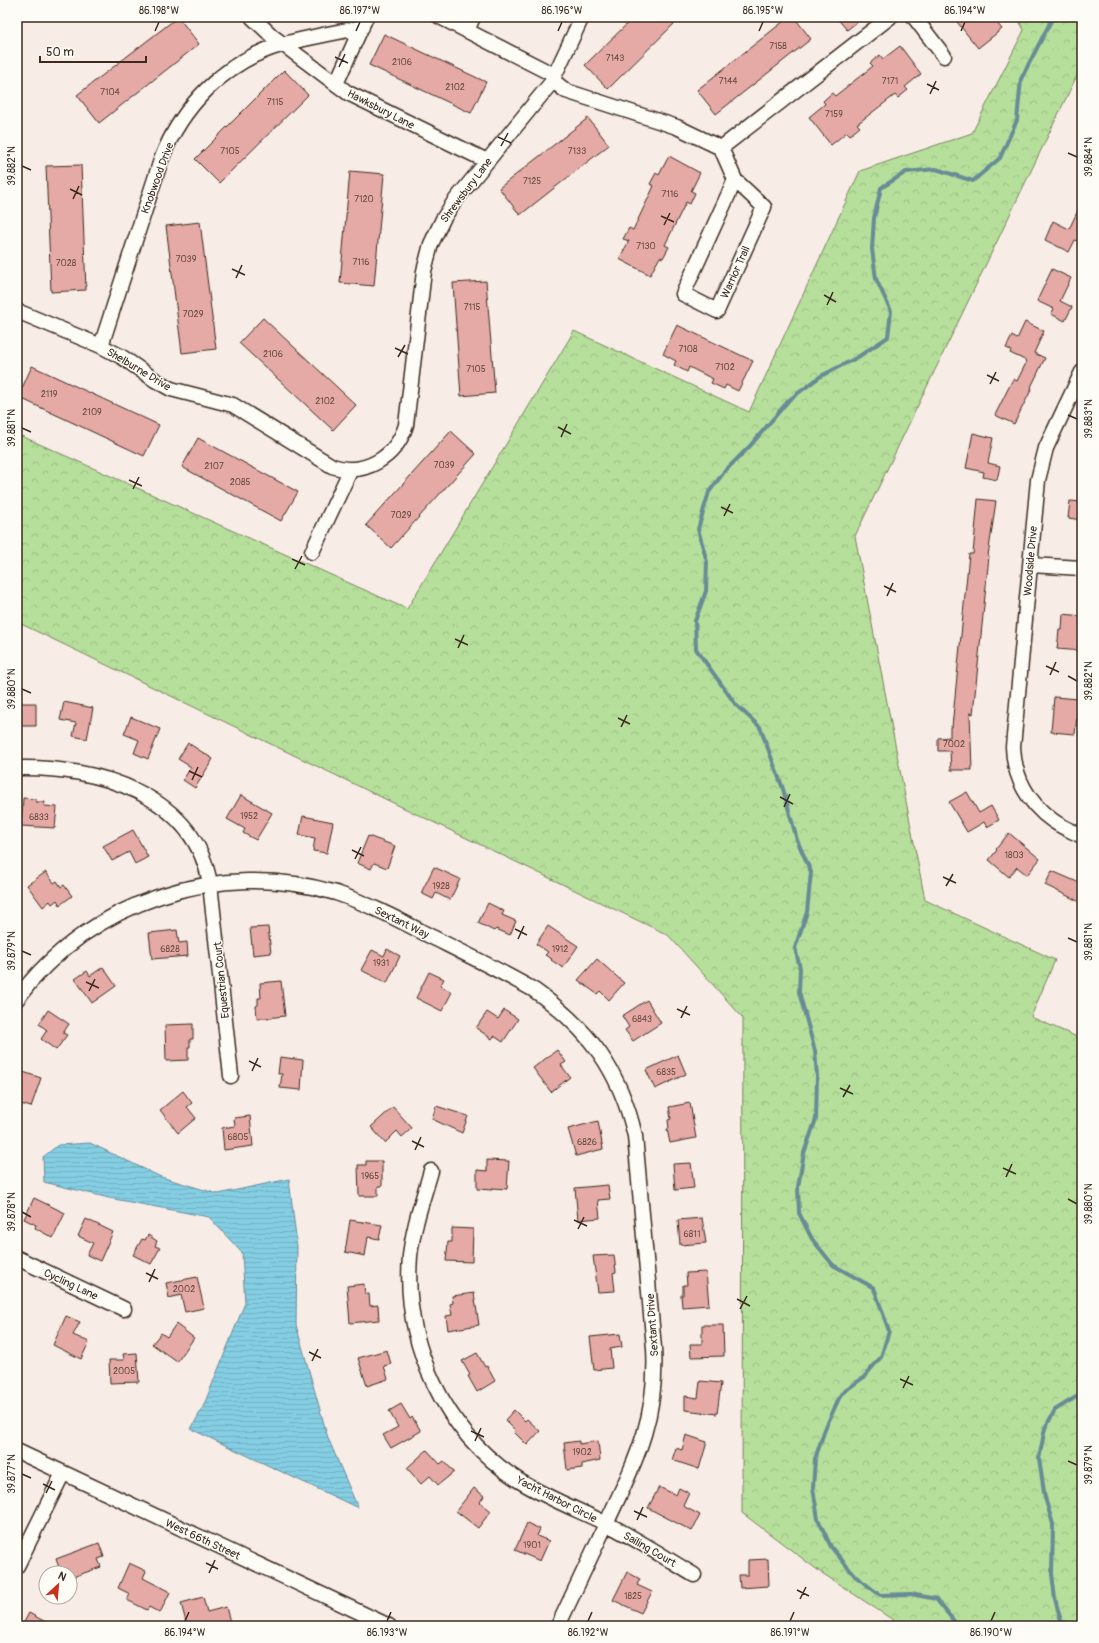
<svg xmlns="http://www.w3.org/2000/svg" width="1099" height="1643" viewBox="0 0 1099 1643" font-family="Pangolin,sans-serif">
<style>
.forest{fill:url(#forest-crowns);stroke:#78845c}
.water{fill:url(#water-rules);stroke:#678c95}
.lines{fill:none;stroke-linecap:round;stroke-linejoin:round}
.stream{stroke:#678c95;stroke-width:4}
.building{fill:#e5aaa5;stroke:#3b2a1e}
.minor-casing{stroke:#3b2a1e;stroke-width:17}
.minor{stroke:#fdfcf7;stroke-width:14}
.ticks{fill:none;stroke:#3b2a1e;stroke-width:1.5}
.labels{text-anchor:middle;stroke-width:3;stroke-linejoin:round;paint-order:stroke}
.number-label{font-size:9px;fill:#664a40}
.street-label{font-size:11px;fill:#3b2a1e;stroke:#fdfcf7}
.neatline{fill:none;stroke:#3b2a1e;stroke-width:1.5}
.ticks-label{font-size:10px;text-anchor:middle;fill:#3b2a1e}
</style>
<defs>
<pattern id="forest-crowns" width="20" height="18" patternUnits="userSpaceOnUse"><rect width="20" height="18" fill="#b6df9b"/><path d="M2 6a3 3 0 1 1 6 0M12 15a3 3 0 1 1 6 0" fill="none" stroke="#9dc085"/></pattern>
<pattern id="water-rules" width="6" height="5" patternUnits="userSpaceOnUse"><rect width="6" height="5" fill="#84cee4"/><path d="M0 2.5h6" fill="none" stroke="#73b1c3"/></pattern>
</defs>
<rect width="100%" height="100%" fill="#f8ece7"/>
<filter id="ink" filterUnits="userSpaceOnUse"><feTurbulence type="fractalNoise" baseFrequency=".025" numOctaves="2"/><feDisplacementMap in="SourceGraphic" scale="8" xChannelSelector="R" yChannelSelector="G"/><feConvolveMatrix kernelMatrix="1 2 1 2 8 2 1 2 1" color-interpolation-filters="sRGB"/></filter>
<g filter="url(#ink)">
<path class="forest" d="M1017 17H1082V65L855 536 925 900 1055 960 1031 1017 1082 1039V1626H902L819 1571 742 1513 743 1018 668 935 17 622V434L407 609 574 331 749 412 860 171 972 133 1024 30Z"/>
<path class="water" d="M90 1143 161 1177 218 1194 289 1179 297 1246 296 1325 328 1438 358 1508 191 1429 203 1407 245 1303 242 1253 209 1217 109 1198 44 1182 43 1157 58 1145Z"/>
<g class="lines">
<path class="stream" d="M958 1626 936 1599 911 1594 880 1595 855 1576 831 1547 818 1519 813 1488 815 1459 825 1429 841 1394 864 1377 881 1357 889 1331 874 1288 833 1265 812 1239 799 1213 798 1187 804 1153 816 1119 817 1076 815 1051 799 992 800 968 795 948 807 912 811 872 797 840 783 789 760 727 736 705 696 649 695 621 706 591 707 562 698 529 709 492 724 472 750 446 789 400 821 376 858 357 888 337 891 311 876 279 872 249 874 218 881 188 906 172 936 169 973 181 1000 158 1017 120 1021 79 1053 17
M1072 1626 1061 1621 1055 1599 1052 1574 1053 1524 1045 1498 1039 1459 1045 1428 1055 1410 1076 1397 1082 1395"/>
</g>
<path class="building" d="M178 17 199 44 99 123 77 95Z
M634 17H681L608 89 585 65Z
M789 17H794L811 39 716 114 697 90Z
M836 17H863L847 30Z
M953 17H992L1002 29 978 48Z
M384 34 486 82 471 113 369 65Z
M900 46 921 74 905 87 908 90 898 98 895 95 857 124 860 127 850 135 847 132 831 145 809 117 825 104 823 101 832 93 835 96 873 66 870 63 880 55 883 59Z
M284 70 308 95 219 183 195 159Z
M588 118 609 145 520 215 499 188Z
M669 156 700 173 691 191 695 193 690 204 686 202 665 245 669 247 663 258 660 257 650 275 619 259 629 241 623 239 629 228 633 230 654 186 650 184 656 173 659 175Z
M81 165 86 290 51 292 46 166Z
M350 171 384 174 374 286 340 283Z
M1082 202V243L1075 240 1069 252 1045 240 1053 221 1069 229Z
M200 222 216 349 182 353 166 226Z
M1052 269 1071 278 1060 301 1072 307 1065 321 1051 314 1054 309 1037 301Z
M486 281 495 393 461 396 453 283Z
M263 318 356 405 333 430 239 343Z
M1025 322 1044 331 1034 353 1045 358 1031 387 1032 388 1014 424 995 415 1013 379 1017 381 1027 361 1010 353 1011 350 1006 348 1012 336 1017 339Z
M677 325 753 361 738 391 726 385 724 389 711 383 713 379 689 367 687 372 674 365 676 361 663 354Z
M32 366 159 425 144 456 18 397Z
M451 431 476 454 391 548 366 525Z
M973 433 993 438 988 463 1000 466 997 480 983 477 984 472 966 468Z
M198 438 298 492 281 521 182 467Z
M978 499 996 501 988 556H989L973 714 970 713 972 770H951L950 751H938V738L950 737V727H952L969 554H973Z
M1070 501 1082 502V520L1068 518Z
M1063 614 1082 616V651L1057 649 1059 630H1062Z
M1054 697 1079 699 1075 734 1051 732Z
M64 702 93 708 87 739 73 736 76 723 60 720Z
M17 703H36V726H17Z
M131 717 160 729 148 759 134 753 139 740 124 734Z
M188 743 213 759 195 788 183 780 191 767 178 759Z
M967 792 979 813 991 806 999 820 987 827 984 822 967 832 949 802Z
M241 795 272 813 256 840 243 833 245 829 227 819Z
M23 798 36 799V802H45L44 806 57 807 55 828 21 826Z
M303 816 333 822 327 853 313 851 315 838 299 835Z
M133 830 148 857 135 864 129 852 112 861 103 846Z
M1009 833 1040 859 1027 875 1017 867 1009 877 989 860 997 850 996 849Z
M368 836 395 846 387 868 374 863 371 869 357 863Z
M434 867 460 879 450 900 436 893 433 899 421 893Z
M1052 871 1082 884V903L1045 885Z
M46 872 54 883 57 881 61 887 64 885 72 896 60 905 57 900 52 904 50 901 43 907 27 885Z
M488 903 504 911 502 915 516 921 510 935 496 929 494 931 478 923Z
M548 926 578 946 563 968 551 960 552 959 545 955 548 952 536 944Z
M268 927 271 953 253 955 250 928Z
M177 930 179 943 187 942 188 956 152 959 149 933Z
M387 949 400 956 387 983 361 970 372 950 384 956Z
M597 959 624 983 609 1000 600 991 597 994 578 980Z
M103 967 116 986 92 1003 75 979 87 971 90 976Z
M429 972 444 979 440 986 452 992 442 1011 416 998Z
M281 981 285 1016 257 1019 256 1006 258 1005V998H261L260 983Z
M647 1000 661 1023 633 1041 625 1030 629 1027 622 1016Z
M48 1010 69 1024 63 1033 67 1035 56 1050 41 1039 47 1030 39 1024Z
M504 1010 518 1019 503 1042 494 1036 492 1039 476 1028 487 1012 498 1019Z
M193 1024V1039H190V1047H188V1060L166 1061 165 1025Z
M557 1050 566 1062 561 1065 570 1077 551 1092 533 1068Z
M678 1055 686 1074 655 1089 646 1070Z
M280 1057 303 1060 301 1090 280 1088 282 1074H278Z
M23 1072 41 1078 31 1107 17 1103V1091Z
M183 1091 192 1103 187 1107 196 1118 178 1133 160 1110Z
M690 1103 696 1138 670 1143 667 1129H669L668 1120 671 1119 669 1107Z
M436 1106 468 1116 462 1133 432 1119Z
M393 1107 412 1128 402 1137 397 1131 385 1143 371 1127Z
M250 1116 253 1146 224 1150 222 1128 235 1126 234 1118Z
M598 1121 603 1149 576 1156 568 1129Z
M487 1160 509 1161 507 1189 492 1188V1190L477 1189V1170L487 1171Z
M366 1161H382V1186H378V1196H359L358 1165H366Z
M691 1163 694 1188 675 1190 673 1164Z
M608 1185 610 1199 598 1200 600 1218 578 1220 575 1188Z
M34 1198 65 1213 53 1238 35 1228 36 1225 24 1219Z
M702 1218 706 1243 680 1245 678 1220Z
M86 1219 113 1232 100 1261 87 1255 93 1243 78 1236Z
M350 1220 382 1225 379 1239 368 1237 365 1256 345 1252Z
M452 1228 473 1229 472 1262 446 1261 448 1242H452Z
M148 1235 157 1241 155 1246 160 1248 151 1264 133 1255 142 1239 145 1240Z
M614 1255 616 1272 613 1273 615 1291 598 1292 593 1256Z
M706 1272 709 1305 682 1307 681 1295H683V1285H687L686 1273Z
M197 1277 204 1308 185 1312 181 1295 169 1298 166 1283Z
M364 1284 365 1294H369L370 1306 378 1305 379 1320 350 1323 347 1286Z
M474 1293 479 1325 448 1330 446 1316 452 1315 450 1304 453 1303 452 1296Z
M66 1316 80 1322 73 1335 89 1342 81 1359 53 1345Z
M176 1324 194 1338 177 1362 152 1344 161 1333 167 1337Z
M702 1325H723L724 1356 691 1357 690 1344H702Z
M620 1334 622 1347 610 1349 612 1368 594 1370 590 1337Z
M387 1350 391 1364 384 1366 388 1379 367 1386 358 1358Z
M137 1353 139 1382 110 1383 109 1360H124L123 1354Z
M477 1353 485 1367 487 1366 495 1381 477 1392 468 1376 470 1375 462 1361Z
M700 1381 721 1383 717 1414 685 1410V1396L698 1398Z
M401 1404 410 1419 412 1417 421 1431 391 1448 383 1435 398 1427 389 1411Z
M514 1410 525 1421 527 1419 540 1431 527 1445 514 1432 515 1430 505 1420Z
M686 1435 707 1442 699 1469 672 1460 676 1448 682 1450Z
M579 1441V1444L598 1441 600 1460 582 1464V1468L567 1470 564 1443Z
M427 1450 440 1464 444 1461 454 1472 438 1485 430 1476 421 1484 407 1468Z
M659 1487 676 1495 679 1488 689 1493 683 1506 700 1515 692 1531 648 1508Z
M474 1488 484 1496 480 1502 491 1511 478 1528 456 1511Z
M527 1523 540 1529 537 1536 549 1541 540 1561 515 1550Z
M99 1543 104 1557 98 1559 101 1567 70 1578V1573H61L56 1559Z
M768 1559 769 1586 740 1588 739 1575H748V1560Z
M129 1563 146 1571 143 1578 170 1592 160 1613 149 1607 147 1610 127 1600 130 1594 118 1588Z
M627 1572 640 1579 637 1585 652 1592 641 1613 613 1600Z
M203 1597 207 1612 226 1607 231 1626H187L181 1603Z
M29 1613 53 1626H22Z"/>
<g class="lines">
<defs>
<path id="minor" d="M252 17 272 36 348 93 487 161
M440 17 554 75
M914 17 944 56
M467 31 473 17
M552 80 566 91 677 127 721 148 735 180 683 294 717 311 764 207 735 180
M336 84 366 17
M721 148 890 17
M17 311 101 346 122 357 155 380 171 389 233 405 332 466C365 477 396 457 406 425L424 271 431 244 443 219 454 202 551 83 582 17
M101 346 161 160C181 107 225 61 281 45 307 37 335 33 362 27
M1082 372 1046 448 1038 480 1013 747C1014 777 1028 803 1052 820 1061 827 1072 831 1082 836
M312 552 351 469
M1030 565 1082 568
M17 768C96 766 195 794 210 884L231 1076
M17 999C88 901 221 858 336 893 369 904 401 921 432 937 466 954 501 971 534 990 589 1029 620 1070 635 1136L654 1348C658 1419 635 1462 606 1524 590 1558 574 1592 558 1626
M431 1171C423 1199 413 1227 410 1256 403 1344 444 1432 518 1480 545 1497 576 1509 605 1523 635 1538 664 1557 694 1575
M17 1258 124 1309
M17 1451 389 1626
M17 1566 63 1473"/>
</defs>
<use href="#minor" class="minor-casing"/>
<use href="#minor" class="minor"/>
</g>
</g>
<path class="ticks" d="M155 31 159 22M356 31 360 22M558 31 562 22M759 31 763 22M961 31 965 22M335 57 348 63M339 67 345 54M927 84 939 90M930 94 936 81M498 137 511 143M501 146 508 133M1068 153 1077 157M22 166 31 170M70 189 82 195M73 199 79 186M661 216 674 222M664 225 670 213M232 269 245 275M236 278 242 265M824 295 836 302M827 305 833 292M395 348 408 354M398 357 405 345M987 375 999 381M990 384 996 372M1068 415 1077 419M558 427 571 434M22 428 31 432M561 437 567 424M129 480 142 486M133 489 139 477M721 507 733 513M724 516 730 504M292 559 305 565M295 569 302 556M884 586 896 592M887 596 893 583M455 639 468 645M458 648 464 635M1046 666 1059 672M1050 675 1056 662M1068 676 1077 681M22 689 31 693M618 718 630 724M621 727 627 715M189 771 202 777M192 780 198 767M780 797 793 804M784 807 790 794M352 850 364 856M355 859 361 847M943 877 956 883M946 886 953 874M515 929 527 935M1068 938 1077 942M518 939 524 926M22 951 31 955M86 982 99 988M89 991 95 979M677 1009 690 1015M681 1018 687 1006M249 1061 261 1067M252 1071 258 1058M840 1088 853 1094M843 1097 850 1085M412 1141 424 1147M415 1150 421 1137M1003 1168 1016 1174M1006 1177 1012 1164M1068 1199 1077 1204M22 1212 31 1217M574 1220 587 1226M578 1229 584 1217M146 1273 158 1279M149 1282 155 1269M737 1299 750 1306M740 1309 747 1296M309 1352 321 1358M312 1361 318 1349M900 1379 913 1385M903 1388 909 1376M471 1431 484 1437M475 1441 481 1428M1068 1461 1077 1465M22 1474 31 1478M43 1484 55 1490M46 1493 52 1481M634 1511 647 1517M637 1520 643 1507M206 1563 218 1569M209 1573 215 1560M797 1590 809 1596M800 1599 806 1587M185 1621 189 1612M387 1621 391 1612M588 1621 592 1612M790 1621 794 1612M991 1621 995 1612"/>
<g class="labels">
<g class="number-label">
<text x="778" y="49">7158</text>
<text x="615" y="61">7143</text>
<text x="402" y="65">2106</text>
<text x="728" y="84">7144</text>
<text x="890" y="84">7171</text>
<text x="455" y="90">2102</text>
<text x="110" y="95">7104</text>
<text x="275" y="105">7115</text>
<text x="834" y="117">7159</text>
<text x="230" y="154">7105</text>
<text x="577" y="154">7133</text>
<text x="532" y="184">7125</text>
<text x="670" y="197">7116</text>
<text x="364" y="202">7120</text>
<text x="646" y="249">7130</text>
<text x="186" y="262">7039</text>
<text x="361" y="265">7116</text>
<text x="66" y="266">7028</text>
<text x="472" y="310">7115</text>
<text x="193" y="317">7029</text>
<text x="688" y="352">7108</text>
<text x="273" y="357">2106</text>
<text x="725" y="370">7102</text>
<text x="476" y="372">7105</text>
<text x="49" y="397">2119</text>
<text x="325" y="404">2102</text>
<text x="92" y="415">2109</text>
<text x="444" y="468">7039</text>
<text x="214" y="469">2107</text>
<text x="240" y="485">2085</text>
<text x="401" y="518">7029</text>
<text x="954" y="747">7002</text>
<text x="249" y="819">1952</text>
<text x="39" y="820">6833</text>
<text x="1014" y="858">1803</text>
<text x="441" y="889">1928</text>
<text x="170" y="952">6828</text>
<text x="560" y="952">1912</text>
<text x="381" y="966">1931</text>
<text x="642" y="1022">6843</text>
<text x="666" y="1075">6835</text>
<text x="238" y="1140">6805</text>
<text x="587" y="1145">6826</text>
<text x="370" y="1179">1965</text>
<text x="692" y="1237">6811</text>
<text x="184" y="1292">2002</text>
<text x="124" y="1374">2005</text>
<text x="582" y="1455">1902</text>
<text x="532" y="1548">1901</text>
<text x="633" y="1599">1825</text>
</g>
<g class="street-label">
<text transform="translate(381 109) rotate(27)" y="4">Hawksbury Lane</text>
<text transform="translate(157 178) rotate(-70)" y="4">Knobwood Drive</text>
<text transform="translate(466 190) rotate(-53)" y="4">Shrewsbury Lane</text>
<text transform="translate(735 272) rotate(-66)" y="4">Warrior Trail</text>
<text transform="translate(139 369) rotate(31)" y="4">Shelburne Drive</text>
<text transform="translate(1030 561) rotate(-85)" y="4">Woodside Drive</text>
<text transform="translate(402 922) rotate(26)" y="4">Sextant Way</text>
<text transform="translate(221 980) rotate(-96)" y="4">Equestrian Court</text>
<text transform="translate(71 1284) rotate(25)" y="4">Cycling Lane</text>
<text transform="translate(652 1325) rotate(-94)" y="4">Sextant Drive</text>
<text transform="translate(557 1499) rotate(27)" y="4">Yacht Harbor Circle</text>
<text transform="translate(203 1539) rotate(25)" y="4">West 66th Street</text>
<text transform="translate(650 1549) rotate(30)" y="4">Sailing Court</text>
</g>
</g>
<rect width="1099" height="1643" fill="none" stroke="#fdfcf7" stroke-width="44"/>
<g transform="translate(58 1585) rotate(26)"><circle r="19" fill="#fdfcf7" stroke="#afa8a0"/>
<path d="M0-3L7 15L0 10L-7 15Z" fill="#c8321e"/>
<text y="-6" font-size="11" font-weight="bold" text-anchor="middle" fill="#3b2a1e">N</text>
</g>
<path d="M40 56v6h106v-6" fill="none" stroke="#3b2a1e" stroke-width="2"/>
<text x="46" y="56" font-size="12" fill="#3b2a1e" stroke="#fdfcf7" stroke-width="3" paint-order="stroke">50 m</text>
<rect x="22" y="22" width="1055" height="1599" class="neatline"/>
<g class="ticks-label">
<text x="159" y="14">86.198°W</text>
<text x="360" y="14">86.197°W</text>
<text x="562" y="14">86.196°W</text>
<text x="763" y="14">86.195°W</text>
<text x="965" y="14">86.194°W</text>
<text transform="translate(1088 157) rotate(-90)" y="4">39.884°N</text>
<text transform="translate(11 166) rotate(-90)" y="4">39.882°N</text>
<text transform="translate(1088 419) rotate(-90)" y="4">39.883°N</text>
<text transform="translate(11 428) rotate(-90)" y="4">39.881°N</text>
<text transform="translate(1088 681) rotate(-90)" y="4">39.882°N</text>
<text transform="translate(11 689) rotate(-90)" y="4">39.880°N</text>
<text transform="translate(1088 942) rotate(-90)" y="4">39.881°N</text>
<text transform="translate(11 951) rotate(-90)" y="4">39.879°N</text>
<text transform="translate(1088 1204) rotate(-90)" y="4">39.880°N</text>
<text transform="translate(11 1212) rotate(-90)" y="4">39.878°N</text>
<text transform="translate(1088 1465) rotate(-90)" y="4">39.879°N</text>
<text transform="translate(11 1474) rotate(-90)" y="4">39.877°N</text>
<text x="185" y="1636">86.194°W</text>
<text x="387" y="1636">86.193°W</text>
<text x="588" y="1636">86.192°W</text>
<text x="790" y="1636">86.191°W</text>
<text x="991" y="1636">86.190°W</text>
</g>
</svg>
